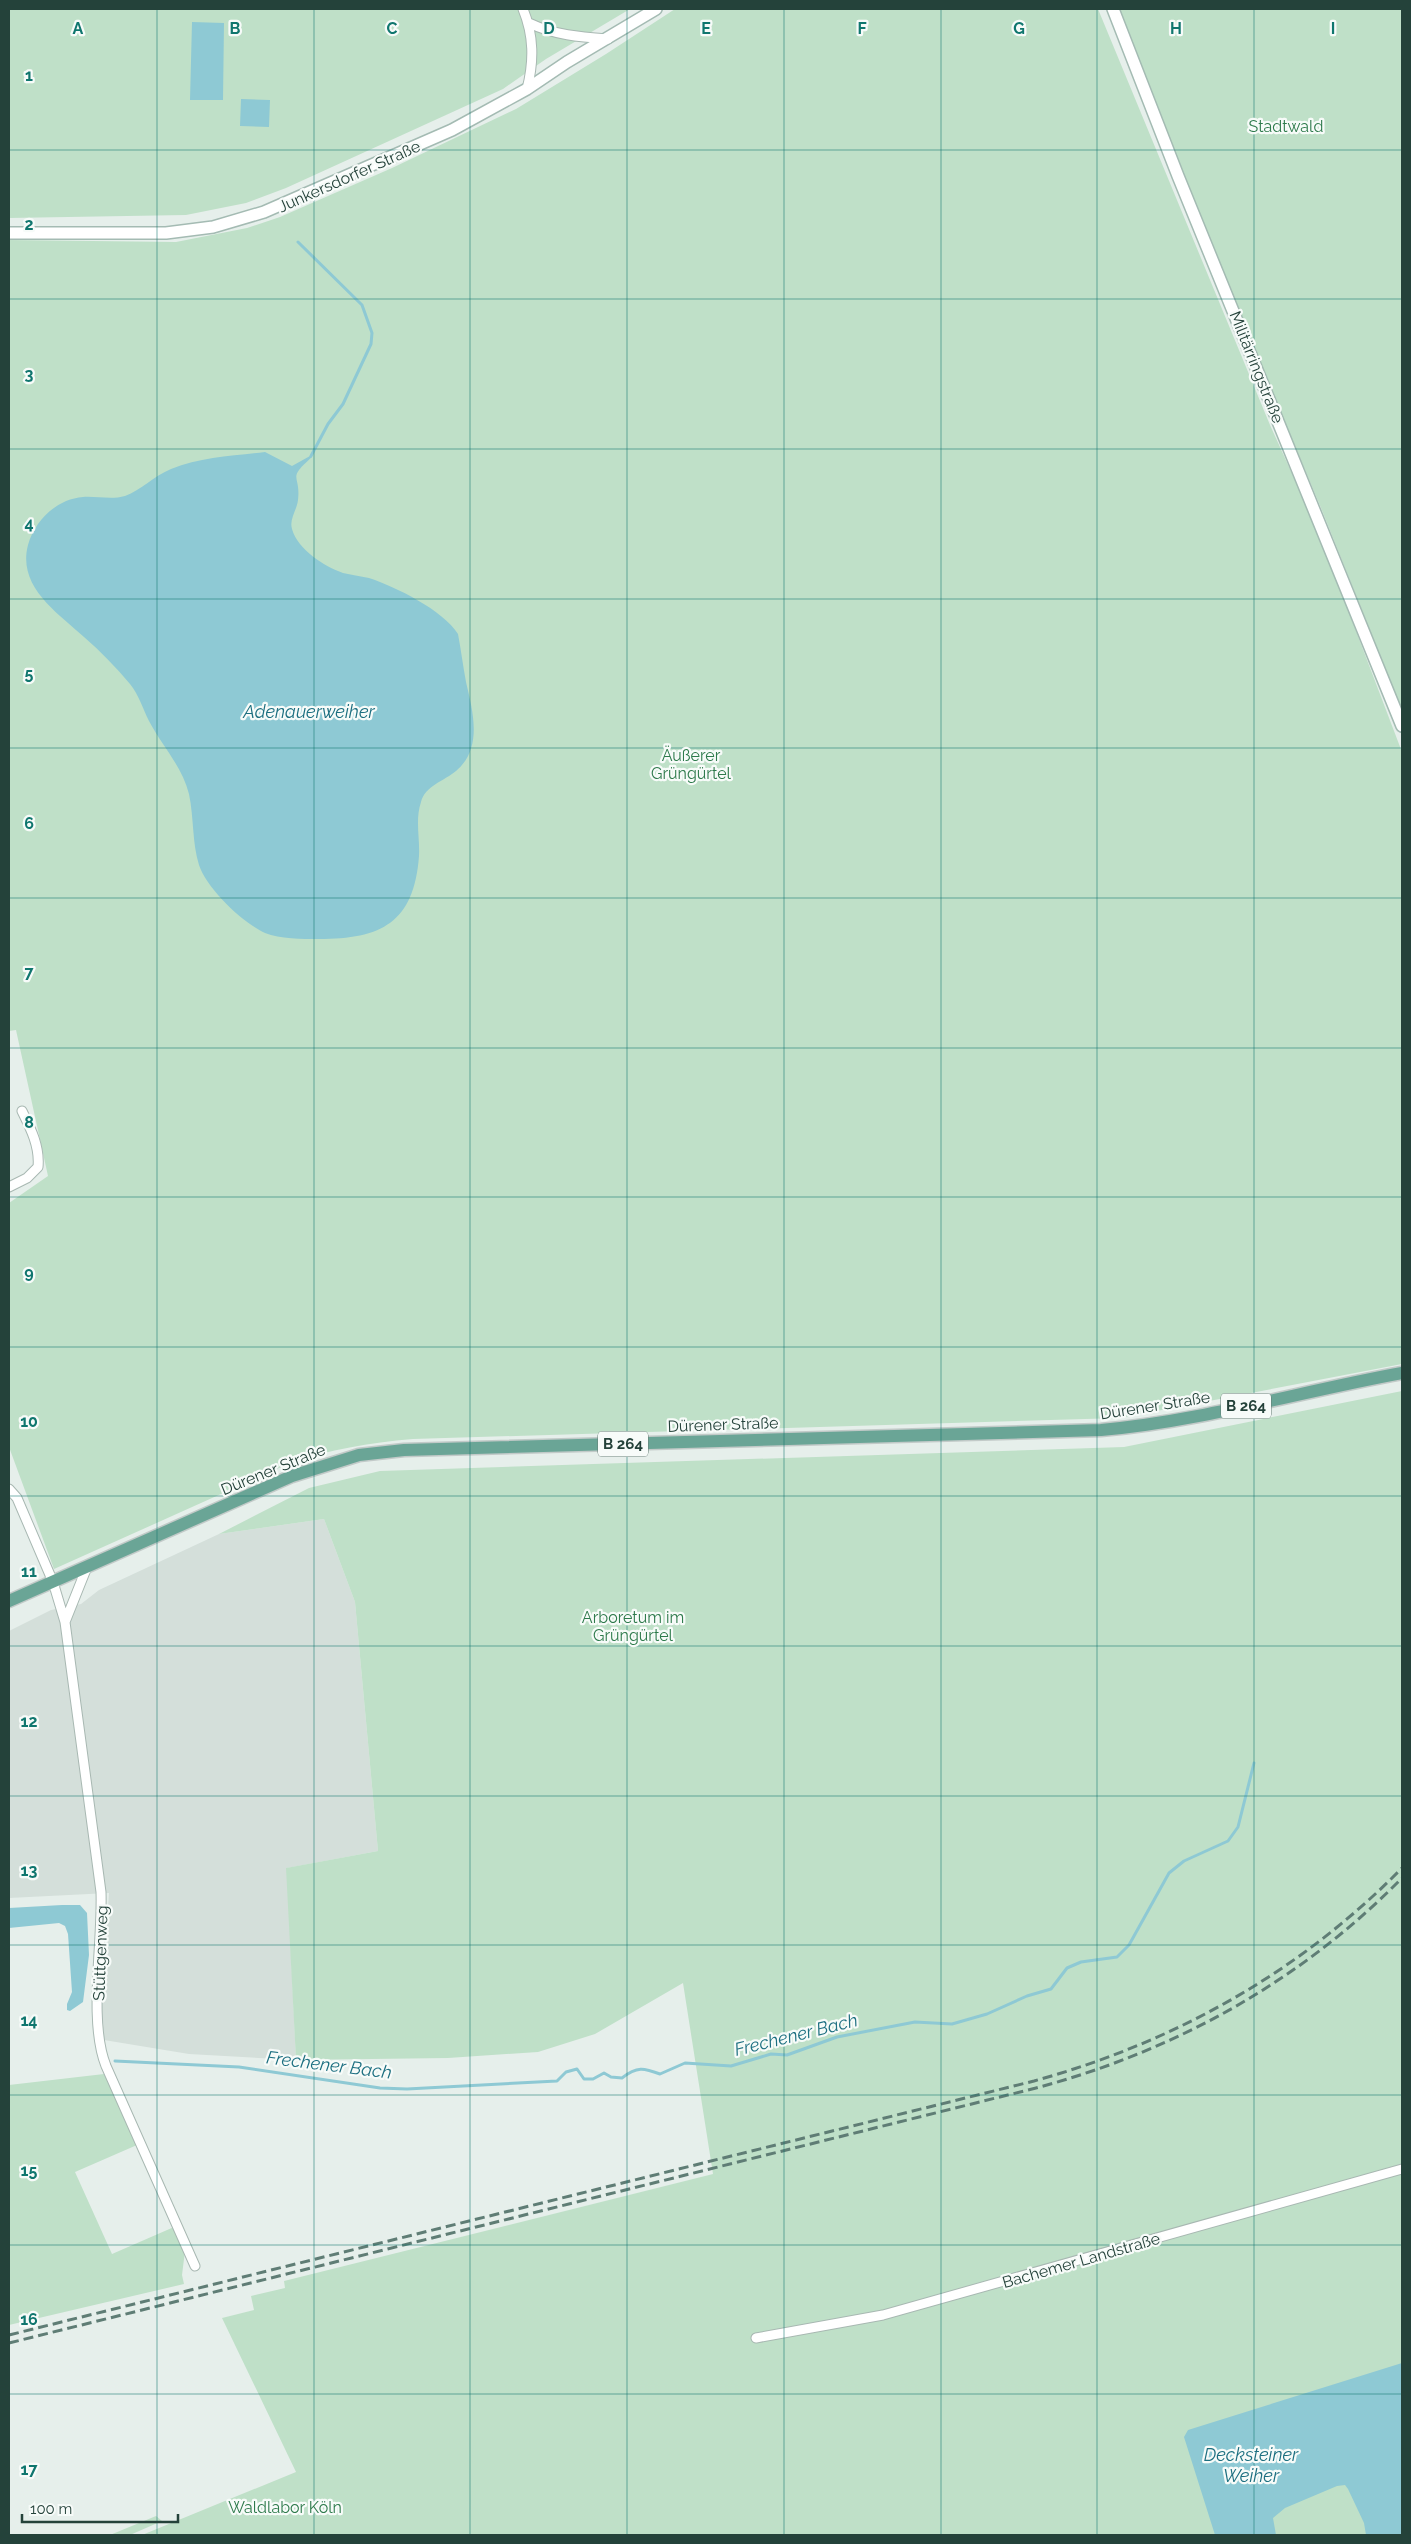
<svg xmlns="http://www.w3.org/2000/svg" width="1411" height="2544" viewBox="0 0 1411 2544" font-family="Raleway,sans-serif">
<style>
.built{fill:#d4dfda}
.green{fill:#bfe0c8}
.water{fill:#8ec9d4}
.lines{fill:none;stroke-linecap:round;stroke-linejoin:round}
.stream{stroke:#8ec9d4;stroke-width:3}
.street-casing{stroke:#a8b8b2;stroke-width:11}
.secondary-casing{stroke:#a4bbb3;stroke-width:14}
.primary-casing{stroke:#c2cac8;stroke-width:15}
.street{stroke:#fff;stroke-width:9}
.secondary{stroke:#fff;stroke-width:11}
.primary{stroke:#6aa596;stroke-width:12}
.rail{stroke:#5f7d75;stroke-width:3;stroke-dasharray:10 5;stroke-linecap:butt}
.grid{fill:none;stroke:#0f766e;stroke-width:1;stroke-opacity:0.55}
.labels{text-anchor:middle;stroke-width:4.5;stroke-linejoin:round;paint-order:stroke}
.shield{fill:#f7fbf9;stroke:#637a73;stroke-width:1}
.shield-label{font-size:15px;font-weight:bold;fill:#24423a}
.park-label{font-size:16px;fill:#2d7a4b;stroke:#f7fbf9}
.street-label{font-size:16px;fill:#24423a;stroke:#f7fbf9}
.water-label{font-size:18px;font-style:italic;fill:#1c6f80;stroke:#f7fbf9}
.grid-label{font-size:16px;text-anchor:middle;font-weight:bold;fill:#0f766e;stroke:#f7fbf9;stroke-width:4.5;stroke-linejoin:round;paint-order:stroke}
</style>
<rect width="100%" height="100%" fill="#e6efeb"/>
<path class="built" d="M324 1519 355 1602 378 1851 287 1868 296 2060 189 2054 104 2040 101 2018 109 1893 9 1898V1631L51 1610 81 1604 99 1590 219 1534Z"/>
<path class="green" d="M9 9H630L546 59 503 89 286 188 246 203 186 215 9 218Z
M675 9H1098L1270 425 1318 531 1402 752V1364L1120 1418 413 1439C368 1443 331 1449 288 1464L54 1569 9 1447V1203L48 1176 16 1030 9 1031V240L176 242 247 228 280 217 392 168 516 109 606 54Z
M1114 9H1402V710L1321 508 1133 61Z
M1402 1391V2535H142L296 2472 222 2318 254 2310 251 2296 285 2288 284 2281 713 2174 683 1983 595 2034 538 2052 448 2058 296 2060 286 1868 378 1851 355 1602 324 1519 219 1534 309 1488 380 1471 1124 1447Z
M104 2074 137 2145 75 2172 112 2254 174 2227 185 2251 182 2275 184 2284 9 2325V2085Z
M156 2516 162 2521 130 2535H110Z"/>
<path class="water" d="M192 22 224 23 223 100H190Z
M241 99 270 100 269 127 240 126Z
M265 452 292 466 310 456 312 457C286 480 301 474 298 500 297 510 289 519 292 529 298 550 324 566 343 573 351 575 360 576 369 578 396 587 443 610 458 634 461 650 463 666 466 682 473 712 483 748 456 771 444 781 425 786 421 802 415 820 420 838 419 856 414 923 381 939 319 939 302 939 280 939 265 933 243 923 207 889 199 865 192 843 194 818 189 794 182 766 162 746 149 721 143 709 139 695 130 684 116 667 100 651 84 637 58 613 17 587 28 545 35 520 57 499 83 497 96 496 112 500 125 496 141 490 154 476 171 469 201 457 233 456 265 452Z
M62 1905H80L87 1913 89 1955 83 2002 70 2011 67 2010V2004L72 1992 68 1934 65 1926 59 1923 9 1928V1908Z
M1402 2363V2535H1366L1364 2523 1348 2489 1345 2485 1337 2486 1285 2508 1273 2518 1276 2535H1215L1184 2437 1188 2430Z"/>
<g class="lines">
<path class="stream" d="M298 242 362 305 372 333 371 344 343 404 328 424 311 456
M115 2061 239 2067 380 2088 407 2089 557 2081 566 2072 577 2069 584 2079H593L604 2073 611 2077 622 2078C637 2066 644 2068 660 2074L685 2063 731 2066 771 2054 787 2055 837 2037 915 2022 952 2024 987 2014 1027 1996 1051 1989 1067 1968 1081 1962 1117 1957 1129 1945 1169 1873 1184 1861 1228 1841 1238 1827 1254 1763"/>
<defs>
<path id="street" d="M523 9C534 36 534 61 527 89
M529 23C554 35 580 37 608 39
M9 1187 27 1178 38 1167C40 1147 31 1129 22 1111
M9 1489 17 1498 53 1582 65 1622 101 1892C103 1943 88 2021 106 2066L195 2266
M65 1622 87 1567
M756 2338 883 2315 1402 2169"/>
<path id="secondary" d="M1113 9 1178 176 1402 726
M9 233H166L213 227 264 212 452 130 527 89 567 62 656 9"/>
<path id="primary" d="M9 1601 292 1476 359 1455 404 1450 1101 1430C1203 1421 1302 1391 1402 1373"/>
</defs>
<use href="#street" class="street-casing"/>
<use href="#secondary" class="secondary-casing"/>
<use href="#primary" class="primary-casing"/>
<use href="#street" class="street"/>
<use href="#secondary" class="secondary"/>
<use href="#primary" class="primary"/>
<path class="rail" d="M9 2335 1034 2081C1175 2042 1300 1972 1402 1868
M9 2343 1036 2088C1175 2051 1301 1981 1402 1878"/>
</g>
<path class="grid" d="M157 9V2535M314 9V2535M470 9V2535M627 9V2535M784 9V2535M941 9V2535M1097 9V2535M1254 9V2535M9 150H1402M9 299H1402M9 449H1402M9 599H1402M9 748H1402M9 898H1402M9 1048H1402M9 1197H1402M9 1347H1402M9 1496H1402M9 1646H1402M9 1796H1402M9 1945H1402M9 2095H1402M9 2245H1402M9 2394H1402"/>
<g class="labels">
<g class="shield">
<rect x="1221" y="1393.5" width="50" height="25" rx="4"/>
<rect x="598" y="1431.5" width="50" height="25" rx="4"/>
</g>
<g class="shield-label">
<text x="1246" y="1411">B 264</text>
<text x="623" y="1449">B 264</text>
</g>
<g class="park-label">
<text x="1286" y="132">Stadtwald</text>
<text x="691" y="761">Äußerer<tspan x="691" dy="18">Grüngürtel</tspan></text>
<text x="633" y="1623">Arboretum im<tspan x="633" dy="18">Grüngürtel</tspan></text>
<text x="285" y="2513">Waldlabor Köln</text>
</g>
<g class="street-label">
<text transform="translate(349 176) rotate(-24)" y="6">Junkersdorfer Straße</text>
<text transform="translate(1257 367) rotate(68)" y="6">Militärringstraße</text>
<text transform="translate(1155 1405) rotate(-9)" y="6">Dürener Straße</text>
<text transform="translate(723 1424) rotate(-2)" y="6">Dürener Straße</text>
<text transform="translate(273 1469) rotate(-22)" y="6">Dürener Straße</text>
<text transform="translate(100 1953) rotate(-88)" y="6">Stüttgenweg</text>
<text transform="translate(1081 2260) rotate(-16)" y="6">Bachemer Landstraße</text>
</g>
<g class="water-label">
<text x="309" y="718">Adenauerweiher</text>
<text transform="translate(796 2035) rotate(-14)" y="6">Frechener Bach</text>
<text transform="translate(329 2065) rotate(7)" y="6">Frechener Bach</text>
<text x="1251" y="2461">Decksteiner<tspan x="1251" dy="21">Weiher</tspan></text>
</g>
</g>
<g class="grid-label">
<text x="78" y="34">A</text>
<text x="235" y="34">B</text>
<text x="392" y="34">C</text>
<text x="549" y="34">D</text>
<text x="706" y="34">E</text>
<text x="862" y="34">F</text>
<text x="1019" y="34">G</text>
<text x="1176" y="34">H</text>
<text x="1333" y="34">I</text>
<text x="29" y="81">1</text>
<text x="29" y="230">2</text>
<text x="29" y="380">3</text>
<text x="29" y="529">4</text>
<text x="29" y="679">5</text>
<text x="29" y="829">6</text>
<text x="29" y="978">7</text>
<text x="29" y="1128">8</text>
<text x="29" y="1278">9</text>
<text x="29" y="1427">10</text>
<text x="29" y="1577">11</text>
<text x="29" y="1727">12</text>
<text x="29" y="1876">13</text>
<text x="29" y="2026">14</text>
<text x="29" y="2176">15</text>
<text x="29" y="2325">16</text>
<text x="29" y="2475">17</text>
</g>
<rect width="1411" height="2544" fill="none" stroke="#24423a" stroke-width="20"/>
<path d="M22 2514v8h156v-8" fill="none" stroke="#24423a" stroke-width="2.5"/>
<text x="30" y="2514" font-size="15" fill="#24423a" stroke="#f7fbf9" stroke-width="4" paint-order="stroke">100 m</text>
</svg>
